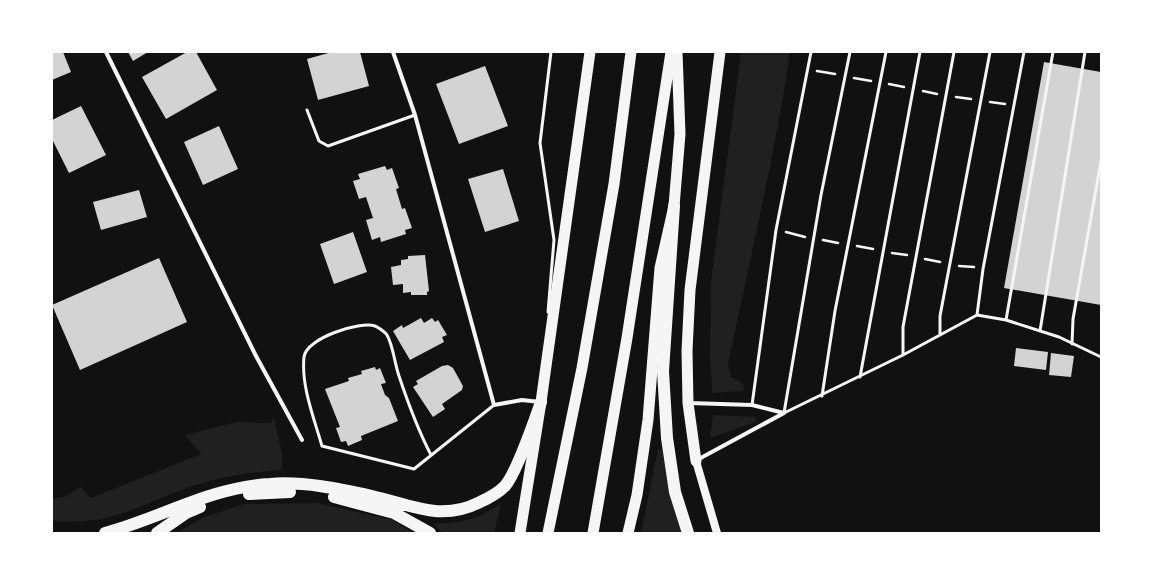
<svg xmlns="http://www.w3.org/2000/svg" width="1153" height="585" viewBox="0 0 1153 585" font-family="Manrope,sans-serif">
<style>
.green{fill:#202020}
.building{fill:#d3d3d3}
.lines{fill:none;stroke-linecap:round;stroke-linejoin:round}
.path{stroke:#f5f5f5;stroke-width:2.5}
.service{stroke:#f5f5f5;stroke-width:3}
.minor{stroke:#f5f5f5;stroke-width:4}
.secondary{stroke:#f5f5f5;stroke-width:8}
.trunk{stroke:#f5f5f5;stroke-width:11}
.motorway{stroke:#f5f5f5;stroke-width:12}
</style>
<rect width="100%" height="100%" fill="#111"/>
<path class="green" d="M741 52H790C775 157 749 261 728 365L731 377C738 381 746 382 743 391L712 393 710 356 711 282Z
M713 415 756 417 755 422 710 438Z
M274 417 282 454V470C250 472 220 477 190 487 163 496 137 510 110 517 91 522 71 522 52 521V499L64 497 81 487 91 498 201 454 185 435 237 422 271 423Z
M658 449 662 450 669 486 682 533H641Z
M318 503 392 520 414 533H176L202 518 244 504Z
M501 504 494 533H443L433 524 458 522 478 517Z"/>
<path class="building" d="M52 52H63L71 72 52 80Z
M128 52H148L133 61Z
M187 52H196L217 90 166 119 142 77Z
M332 52H360L369 86 318 100 307 59Z
M1044 62 1101 72V305L1004 288Z
M485 66 508 126 459 144 436 84Z
M81 106 106 155 69 173 52 139V120Z
M219 126 238 169 203 185 184 142Z
M385 166 387 170 392 168 399 188 396 189 402 209 405 208 412 228 405 230 406 234 381 242 380 237 372 240 366 220 373 218 366 197 359 199 353 181 360 179 358 174Z
M503 169 519 221 485 232 468 179Z
M139 190 147 217 101 230 93 202Z
M353 232 367 272 334 284 320 244Z
M425 255 429 291 427 292V295H411V292L403 293V284L393 285 391 267 401 265V260L408 259V256Z
M159 258 187 322 80 370 52 305Z
M421 318 424 323 432 318 435 322 438 320 447 335 442 337 444 342 410 360 393 331 402 325 403 328Z
M1016 348 1048 352 1046 370 1014 366Z
M1051 353 1074 356 1071 377 1049 375Z
M448 365 453 368 463 386 462 390 442 404 445 409 433 417 413 387 418 384 416 381 442 366Z
M375 367 376 370 380 368 386 383 381 384 385 395 389 398 398 421 361 436 362 440 348 446 346 441 341 442 336 428 340 427 325 389 349 381 348 378 362 374 361 371Z"/>
<g class="lines">
<path class="path" d="M817 71 835 74
M854 78 871 81
M889 84 904 87
M923 91 937 94
M956 97 971 99
M990 102 1005 104
M786 232 805 237
M823 240 838 243
M857 246 873 249
M892 253 907 255
M925 259 940 262
M959 266 974 267"/>
<path class="service" d="M307 110 319 141 328 146 415 115
M548 312 554 240 540 143 551 52
M977 315 983 269 1024 52
M1006 320 1053 52
M1040 331 1085 52
M940 335V316L990 52
M1072 344 1073 319 1101 161
M903 355V327L954 52
M860 377 920 52
M822 396 835 311 886 52
M752 405 776 230 811 52
M784 413 821 195 850 52
M784 413 903 355 977 315 1006 320 1059 337 1101 357
M431 455C418 430 408 403 399 376 395 365 393 345 387 335 385 332 378 327 375 326 360 321 306 338 304 357 301 386 314 418 322 446L414 469 494 405"/>
<path class="minor" d="M106 52 256 356 302 440
M393 52 415 115 494 405 522 400 540 402
M689 403 752 405 784 413
M697 460 784 413"/>
<path class="secondary" d="M696 461 717 533"/>
<path class="trunk" d="M696 461 688 403 687 351 690 290 720 52
M520 533 541 402 590 52
M548 533 582 368 614 184 631 52
M593 533 627 338 671 52
M628 533 637 495 648 420 660 268 674 206 680 134 677 52"/>
<path class="motorway" d="M674 206 663 371 667 438 675 492 688 533
M249 494 290 492
M334 497 394 513 430 533
M105 533C161 518 211 487 270 484 303 481 340 489 372 496 411 505 441 522 480 502 489 498 498 493 505 486 517 472 534 422 541 402
M157 533 186 513 200 507"/>
</g>
<rect width="1153" height="585" fill="none" stroke="#ffffff" stroke-width="106"/>
</svg>
